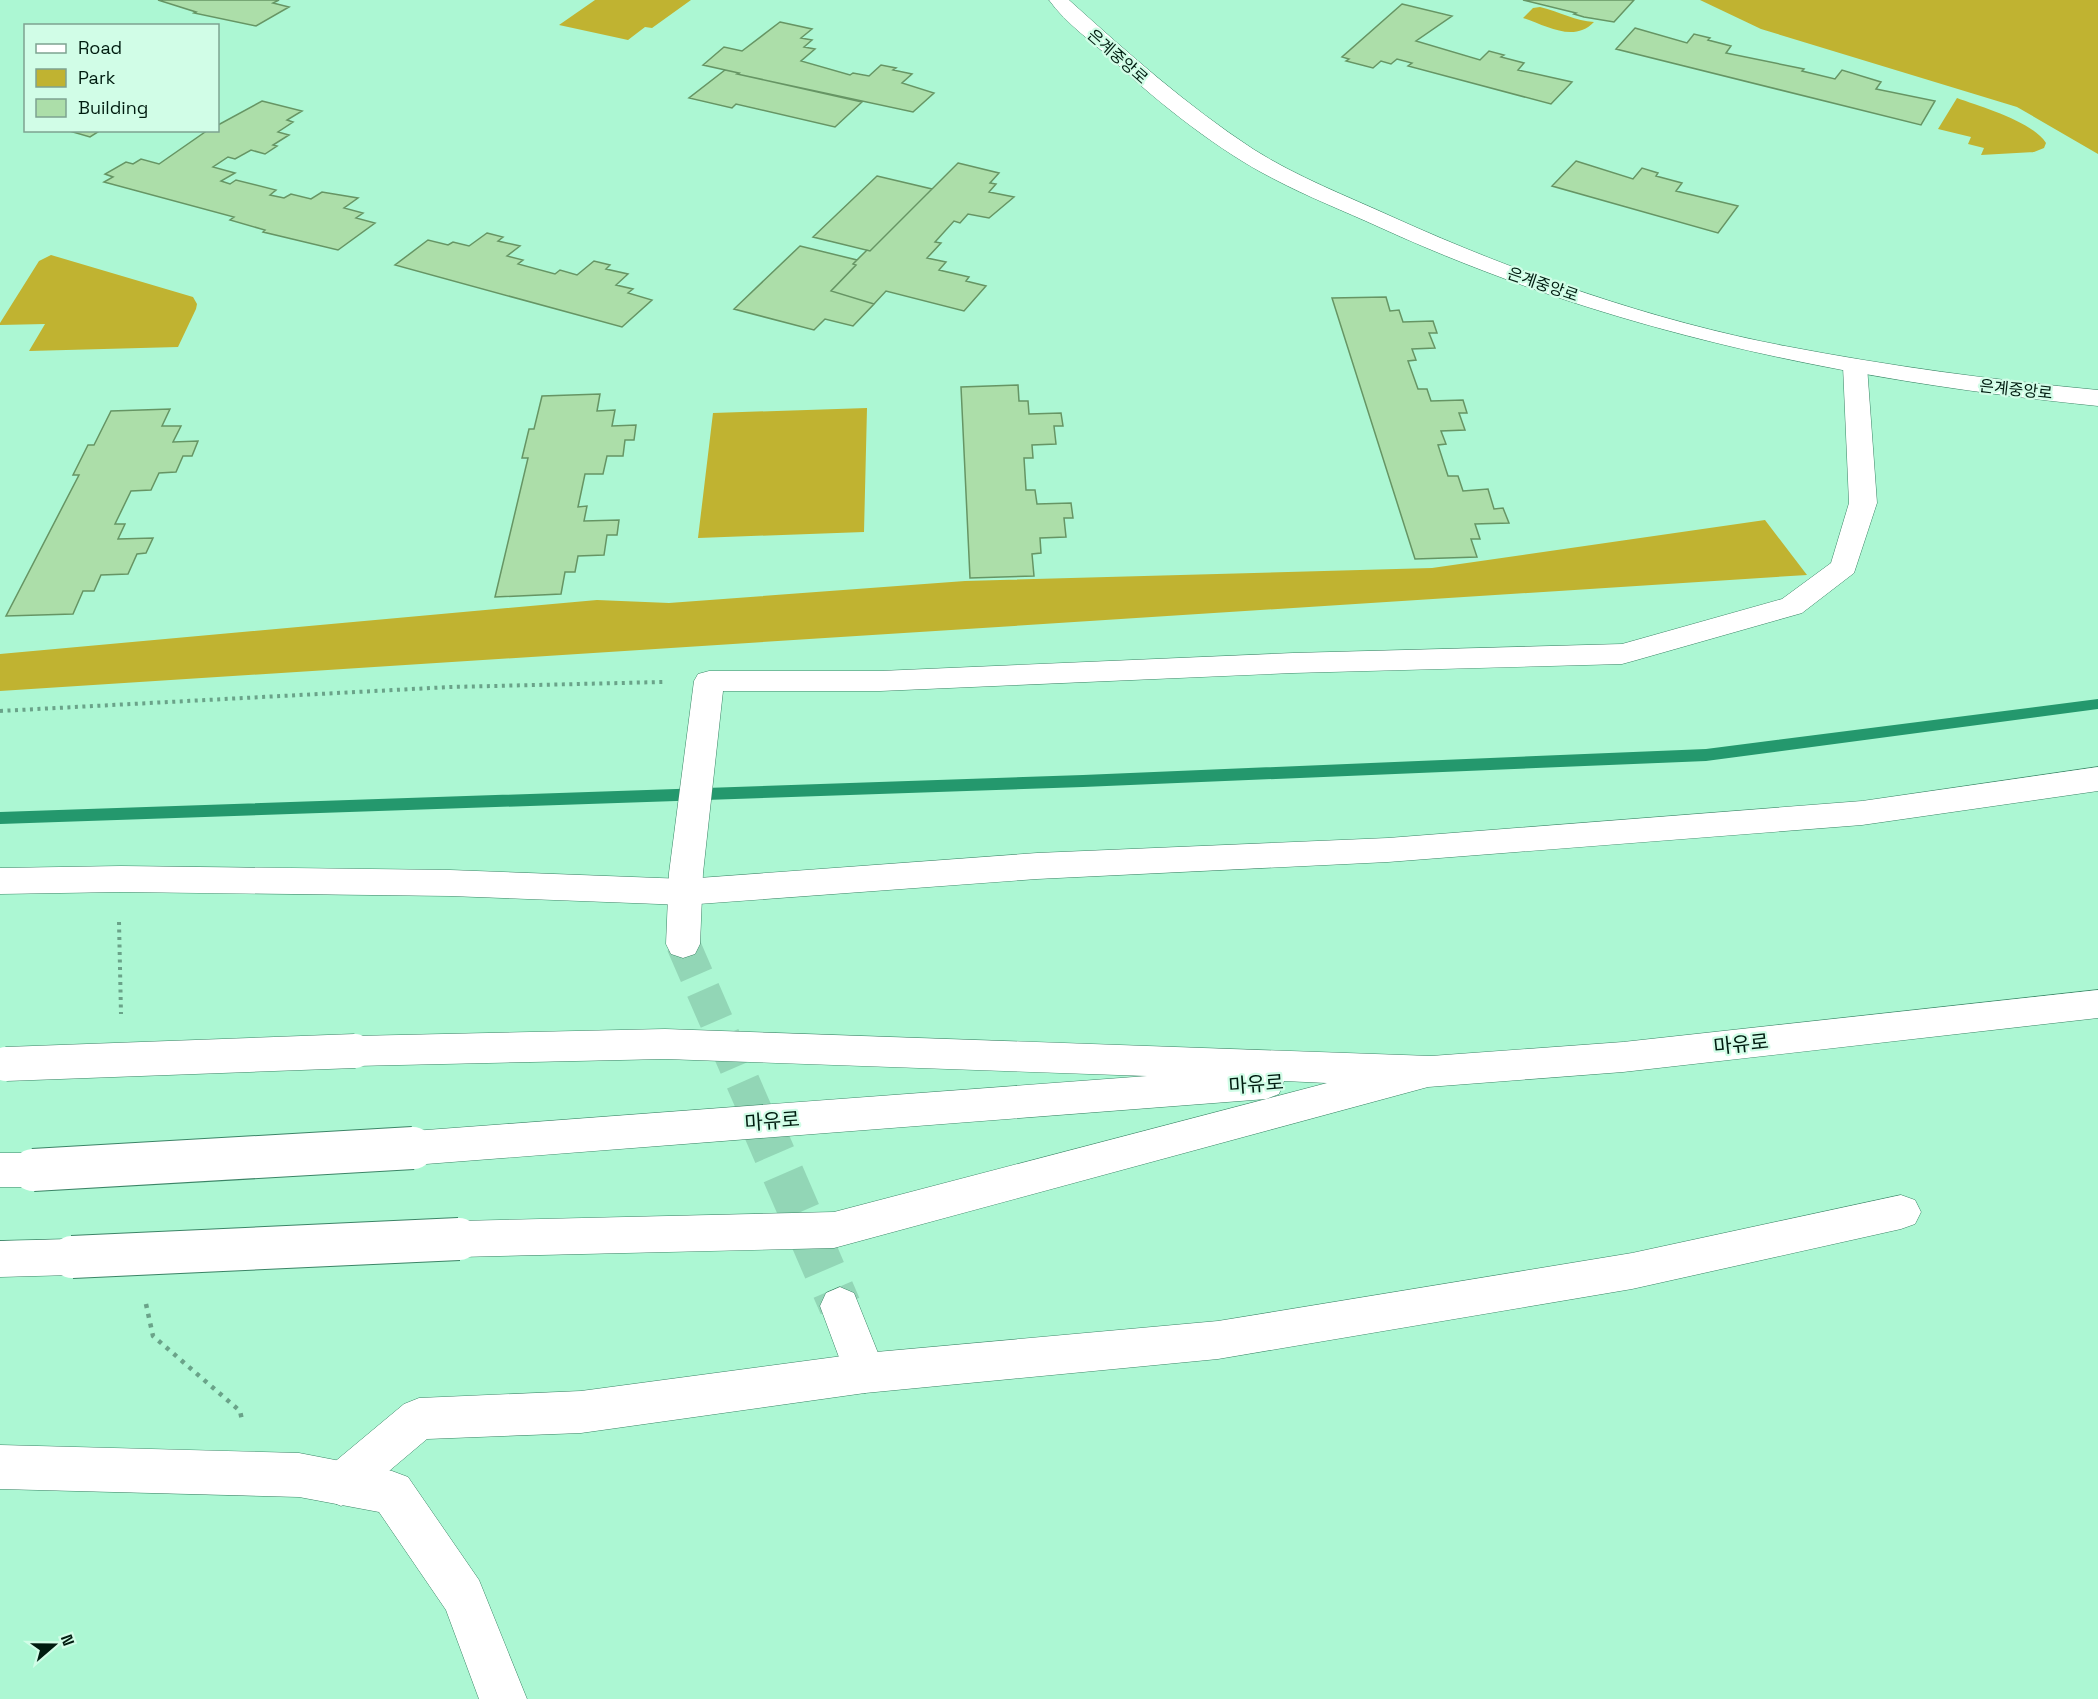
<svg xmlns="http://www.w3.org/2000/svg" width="2098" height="1699" viewBox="0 0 2098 1699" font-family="'Space Grotesk','Noto Sans KR',sans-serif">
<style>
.green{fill:#c0b331}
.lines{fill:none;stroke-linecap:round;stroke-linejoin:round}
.stream{fill:#24986d;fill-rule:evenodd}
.building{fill:#acdea9;stroke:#669564;stroke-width:1.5}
.minor-tunnel-far1{stroke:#92d6b6;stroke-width:34;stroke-dasharray:34 16;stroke-linecap:butt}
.minor-tunnel{stroke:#92d6b6;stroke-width:42;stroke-dasharray:42 21;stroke-linecap:butt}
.service-casing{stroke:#3b8466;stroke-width:1}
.minor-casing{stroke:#3b8466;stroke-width:1}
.tertiary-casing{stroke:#3b8466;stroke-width:1}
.secondary-casing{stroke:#3b8466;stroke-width:1}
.path-far1{stroke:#6aa389;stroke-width:4;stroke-dasharray:3 4.5;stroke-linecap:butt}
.path{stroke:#6aa389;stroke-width:4.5;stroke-dasharray:4 6;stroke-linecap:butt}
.service{fill:#fff;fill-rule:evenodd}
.minor{fill:#fff;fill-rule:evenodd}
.tertiary{fill:#fff;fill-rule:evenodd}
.secondary{fill:#fff;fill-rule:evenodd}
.secondary-bridge-far1-casing{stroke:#3b8466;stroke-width:35;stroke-linecap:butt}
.secondary-bridge-casing{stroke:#3b8466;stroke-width:44;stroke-linecap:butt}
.secondary-bridge-far1{stroke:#fff;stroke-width:34}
.secondary-bridge{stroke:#fff;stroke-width:42}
.labels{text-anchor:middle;stroke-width:4.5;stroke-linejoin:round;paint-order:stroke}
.far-street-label{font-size:16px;fill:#001c10;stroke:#d1fde7}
.street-label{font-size:20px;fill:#001c10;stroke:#d1fde7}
</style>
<rect width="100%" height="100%" fill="#acf7d3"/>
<path class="green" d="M595 0H691L652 28 645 27 628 40 559 25Z
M1700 0H2098V154L2017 107 1761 29Z
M1540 7C1560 12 1576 21 1594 22 1574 43 1547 26 1523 18L1533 8Z
M1957 98C1981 107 2032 121 2046 143L2044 148 2034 152 1981 155 1984 148 1968 144 1971 137 1938 129Z
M51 255 193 297 197 304 196 309 178 347 29 351 45 324 0 325V323L39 261Z
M867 408 864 532 698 538 713 413Z
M1765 520 1807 575 0 691V654L597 600 669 603 965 581 1432 568Z"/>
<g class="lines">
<path class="stream" d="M2098 699V709L1706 761 1083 787 0 824V812L1083 775 1706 749Z"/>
</g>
<path class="building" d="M158 0H279L273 3 289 7 256 26 194 13 196 12Z
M1523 0H1634L1614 22 1584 17 1574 14 1576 13Z
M1402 4 1452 16 1416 41 1480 60 1489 51 1504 55 1501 57 1524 63 1518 70 1572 82 1551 104 1408 66 1412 63 1397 59 1391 64 1381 61 1373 68 1346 61 1349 59 1342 57Z
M780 22 812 29 801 38 812 40 804 47 815 49 801 61 850 75 853 73 869 76 881 65 896 68 893 70 912 74 902 83 934 93 913 112 737 74 739 73 703 65 724 47 742 51Z
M1635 28 1687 43 1694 34 1710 38 1708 40 1731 46 1726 53 1804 69 1802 71 1835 79 1842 70 1881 82 1876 89 1935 101 1921 125 1616 49Z
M725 70 739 73 737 74 862 102 835 127 736 104 732 108 689 98Z
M262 101 302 111 287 120 293 122 278 132 289 135 273 145 277 146 265 154 251 150 235 159 228 157 213 167 235 173 221 181 230 184 236 180 276 190 270 195 284 198 291 194 311 199 322 192 358 198 344 208 363 213 356 218 375 223 338 250 263 232 265 230 230 220 234 217 104 182 113 177 105 174 126 162 133 164 141 159 159 164 208 130H218V125Z
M66 130H101L90 137Z
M1576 161 1633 179 1642 168 1658 173 1656 176 1682 183 1676 191 1738 206 1718 233 1552 186Z
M958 163 999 173 990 183 996 184 989 192 1014 197 989 218 968 214 960 223 954 221 935 242 941 243 927 258 946 262 939 270 969 277 966 281 986 286 964 311 886 291 874 304 831 291 856 265 853 264 867 250 870 251Z
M877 176 932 189 870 251 813 237Z
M487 233 503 237 498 241 520 246 507 256 523 260 518 264 555 274 560 270 577 275 594 261 610 265 606 269 628 274 616 285 633 289 628 293 652 300 622 327 395 265 428 240 448 245 453 242 469 246Z
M800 246 857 260 853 264 856 265 831 291 874 304 853 326 825 319 814 330 734 309Z
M1386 297 1390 311 1399 310 1403 322 1433 321 1437 333H1429L1435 348 1412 349 1416 360 1408 361 1418 389H1427L1431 401 1463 400 1467 413H1459L1465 430 1441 431 1446 444 1438 445 1448 476H1458L1463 491 1488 489 1494 509 1503 508 1509 523 1475 524 1480 539H1471L1477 557 1415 559 1332 298Z
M1018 385 1019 401H1028L1029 414 1061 413 1063 426H1054L1056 444 1032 445 1033 458H1024L1026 490H1035L1037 504 1071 503 1073 518H1064L1066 537 1040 538 1041 553 1032 554 1034 576 970 578 961 387Z
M600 394 597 411 615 410 612 426 636 425 634 440H625L623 456H607L603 474H585L578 507 587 506 584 521 619 520 617 535H607L604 555 578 556 575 572H565L561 594 495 597 528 458H522L529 429H534L542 396Z
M170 409 162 426H181L173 442 198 441 192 456H183L176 472 159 473 151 490 131 491 115 524H125L118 539 153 538 146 553 137 554 128 574 101 575 94 591H83L73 614 6 616 79 475H73L88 445H94L111 411Z"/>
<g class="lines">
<path class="minor-tunnel-far1" d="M683 944 758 1117"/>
<path class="minor-tunnel" d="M758 1116 840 1306"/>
<defs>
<path id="service" d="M2098 767V791L1862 825 1388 862 1037 879 685 905 450 896 121 892 0 894V868L121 866 450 870 685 879 1037 853 1388 838 1862 801Z
M1901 1195 1915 1200 1921 1212 1915 1224 1901 1229 1632 1289 1218 1359 865 1393 581 1433 427 1439 356 1499 341 1506 326 1499 319 1484 326 1469 404 1404 419 1398 581 1391 865 1353 1218 1321 1632 1253Z"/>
<path id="minor" d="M1855 359 1864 361 1867 366 1877 503 1854 573 1802 613 1633 661 1622 664 1293 673 880 691H723L703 873 700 944 695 954 683 958 671 954 666 944 669 873 694 681 698 674 709 671H880L1293 653 1622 644 1782 599 1831 563 1849 503 1843 366 1846 361Z
M840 1287 854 1293 886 1373 880 1387 865 1393 850 1387 820 1306 826 1293Z
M0 1445 299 1453 392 1471 408 1477 479 1580 527 1699H479L446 1610 379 1512 299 1497 0 1489Z"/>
<path id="tertiary" d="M1049 0H1069C1128 53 1186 105 1253 149 1297 177 1347 196 1395 218 1517 273 1653 321 1785 346 1889 366 1993 380 2098 390V406C1846 380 1611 333 1379 227 1344 211 1308 197 1274 179 1222 153 1158 103 1116 63 1094 43 1066 24 1049 0Z"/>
<path id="secondary" d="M2098 990V1018L1623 1072 1428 1087 834 1248 459 1257 445 1252 439 1239 445 1226 459 1221 834 1212 1327 1083 1284 1081 1279 1094 1266 1099 413 1165 400 1160 394 1148 400 1136 413 1131 1147 1076 665 1059 355 1066 342 1062 337 1051 342 1040 355 1036 665 1029 1431 1056 1623 1042Z
M0 1153H33L47 1158 52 1170 47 1182 33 1187H0Z
M72 1239 86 1244 92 1257 86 1270 72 1275 0 1277V1241Z"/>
</defs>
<use href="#service" class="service-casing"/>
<use href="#minor" class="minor-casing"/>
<use href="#tertiary" class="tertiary-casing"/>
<use href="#secondary" class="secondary-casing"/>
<path class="path-far1" d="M0 711 450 687 663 682
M119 922 121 1014"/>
<path class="path" d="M146 1304 153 1336 240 1411 242 1420"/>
<use href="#service" class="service"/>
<use href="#minor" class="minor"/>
<use href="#tertiary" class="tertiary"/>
<use href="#secondary" class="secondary"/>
<defs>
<path id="secondary-bridge-far1" d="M6 1064 355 1051"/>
<path id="secondary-bridge" d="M33 1170 413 1148
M72 1257 459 1239"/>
</defs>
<use href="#secondary-bridge-far1" class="secondary-bridge-far1-casing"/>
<use href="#secondary-bridge" class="secondary-bridge-casing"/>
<use href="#secondary-bridge-far1" class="secondary-bridge-far1"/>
<use href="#secondary-bridge" class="secondary-bridge"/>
</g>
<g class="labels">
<g class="far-street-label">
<text transform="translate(1118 56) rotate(41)" y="6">은계중앙로</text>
<text transform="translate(1543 284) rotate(19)" y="6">은계중앙로</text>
<text transform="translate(2016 389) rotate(6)" y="6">은계중앙로</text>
</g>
<g class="street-label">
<text transform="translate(1741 1044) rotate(-6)" y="7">마유로</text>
<text transform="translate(1256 1084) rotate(-4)" y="7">마유로</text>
<text transform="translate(772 1121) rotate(-4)" y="7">마유로</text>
</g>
</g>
<rect x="24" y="24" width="195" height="108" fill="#d1fde7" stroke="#7da391" stroke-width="1.5"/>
<rect x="36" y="44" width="30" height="9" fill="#ffffff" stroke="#7da391" stroke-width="1.5"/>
<text x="78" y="54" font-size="18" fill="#001c10">Road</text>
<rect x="36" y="69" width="30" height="18" fill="#c0b331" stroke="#7da391" stroke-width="1.5"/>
<text x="78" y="84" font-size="18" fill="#001c10">Park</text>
<rect x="36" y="99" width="30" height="18" fill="#acdea9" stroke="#7da391" stroke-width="1.5"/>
<text x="78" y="114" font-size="18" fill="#001c10">Building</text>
<g transform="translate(54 1645) rotate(70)" stroke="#d1fde7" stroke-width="4.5" paint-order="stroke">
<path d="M0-4.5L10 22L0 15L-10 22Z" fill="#001c10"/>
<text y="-9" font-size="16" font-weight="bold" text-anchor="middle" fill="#001c10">N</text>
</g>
</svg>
